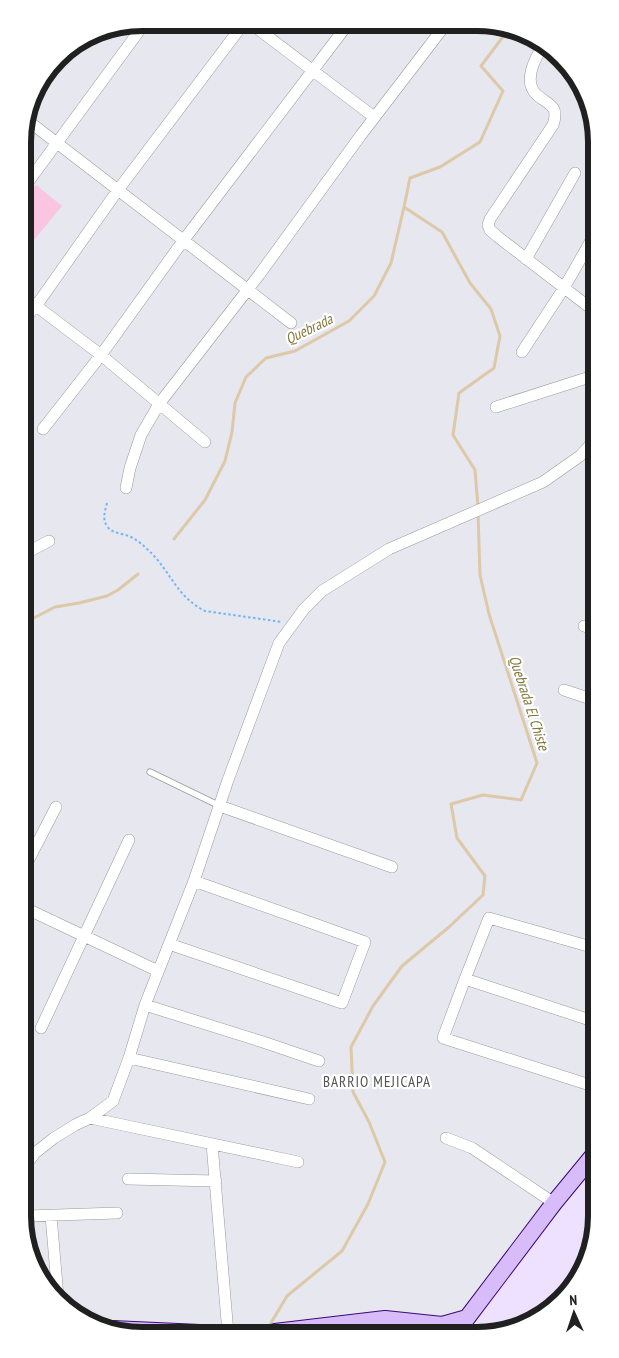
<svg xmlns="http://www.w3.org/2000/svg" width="619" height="1358" viewBox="0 0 619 1358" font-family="'PT Sans Narrow',sans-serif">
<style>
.education{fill:#ede1ff}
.park{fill:#f9c5e1}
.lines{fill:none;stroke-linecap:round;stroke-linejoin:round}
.stream{stroke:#ddc8a8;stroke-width:3}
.lane-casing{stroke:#9a9a9a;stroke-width:7}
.street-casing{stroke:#9a9a9a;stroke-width:12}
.secondary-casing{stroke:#3e0678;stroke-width:18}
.path{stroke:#70b6f8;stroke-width:2;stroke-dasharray:2.5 2.5;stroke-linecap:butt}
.lane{stroke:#fff;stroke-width:5.5}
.street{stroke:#fff;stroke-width:11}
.secondary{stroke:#d7bcf9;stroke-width:16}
.labels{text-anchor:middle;stroke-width:4.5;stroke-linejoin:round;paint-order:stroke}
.water-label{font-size:15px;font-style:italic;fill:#80783a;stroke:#fff}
.neighbourhood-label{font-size:15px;letter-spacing:1px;fill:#535353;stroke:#fff}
.rim{fill:none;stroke:#202020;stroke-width:6}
</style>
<rect width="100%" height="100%" fill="#e7e7f0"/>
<path class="education" d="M596 1169V1224L587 1262 567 1294 508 1331H481L479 1311Z"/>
<path class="park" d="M36 185 62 206 29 246 23 242V201Z"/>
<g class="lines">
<path class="stream" d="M478 507 475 470 453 435 459 393 494 368 500 336 491 309 470 283 442 232 404 207 410 178 440 167 480 142 503 91 481 66 502 38 510 30
M174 539 205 500 225 461 232 432 235 403 246 377 266 358 295 351 349 321 374 296 391 263 404 207
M24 623 55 607 79 603 107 596 118 590 138 574
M265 1333 287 1296 342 1251 368 1204 385 1162 369 1122 353 1092 351 1047 373 1006 402 966 449 927 483 895 485 876 457 838 451 804 483 795 521 800 537 763 489 614 480 575 478 513"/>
<defs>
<path id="lane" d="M150 772 220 806"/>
<path id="street" d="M250 23 374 117
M543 46C535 58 523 81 536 94 547 105 560 104 553 125L490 219 488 225 490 230 498 237 593 310
M27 120 291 323
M23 189 145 23
M526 259 575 173
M23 296 101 355 205 442
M23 320 36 306 118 190 244 23
M522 352 564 288 593 237
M496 407 593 376
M43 429 101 355 183 241 348 24
M126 488 130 468 141 435 159 404 259 275 361 135 446 24
M24 554 49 541
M584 626 594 629
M564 690 594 700
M220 806 392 867
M25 867 56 807
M25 908 158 971
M169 944 342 1003 365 942 194 881
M595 948 489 918 465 979 443 1038 596 1087
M465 979 596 1022
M145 1005 263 1042 319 1061
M41 1028 129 840
M129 1058 309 1099
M90 1118 298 1162
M446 1138 472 1148 554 1203
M212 1144 228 1333
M26 1165 35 1153 54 1138 75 1125 90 1118 113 1101 129 1058 145 1005 194 881 228 780 279 643 304 609 322 591 389 549 543 482 580 456 593 442
M128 1179 216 1181
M27 1216 117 1213
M51 1216 58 1297
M467 1332V1318"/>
<path id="secondary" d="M112 1329 200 1333
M275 1332 385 1319 442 1325 467 1318 554 1203 596 1152"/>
</defs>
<use href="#lane" class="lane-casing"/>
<use href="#street" class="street-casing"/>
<use href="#secondary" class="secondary-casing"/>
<path class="path" d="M107 503C105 511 102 519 107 526 112 534 123 533 131 537 137 540 142 544 147 549 170 569 175 596 205 611L282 622"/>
<use href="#lane" class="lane"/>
<use href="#street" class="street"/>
<use href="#secondary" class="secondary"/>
</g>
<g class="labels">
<g class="water-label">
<text transform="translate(309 329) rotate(-26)" y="5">Quebrada</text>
<text transform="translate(529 703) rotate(72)" y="5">Quebrada El Chiste</text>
</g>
<g class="neighbourhood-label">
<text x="377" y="1087">BARRIO MEJICAPA</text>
</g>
</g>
<path d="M0 0H619V1358H0ZM142 31H477A111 111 0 0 1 588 142V1216A111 111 0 0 1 477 1327H142A111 111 0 0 1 31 1216V142A111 111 0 0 1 142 31Z" fill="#fff" fill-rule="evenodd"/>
<path class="rim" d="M142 31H477A111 111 0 0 1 588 142V1216A111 111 0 0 1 477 1327H142A111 111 0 0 1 31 1216V142A111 111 0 0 1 142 31Z"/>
<g transform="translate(574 1313) rotate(357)" stroke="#ffffff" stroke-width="4" paint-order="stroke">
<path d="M0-4L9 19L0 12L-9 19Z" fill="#202020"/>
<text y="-8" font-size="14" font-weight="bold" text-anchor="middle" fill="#202020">N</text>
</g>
</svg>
